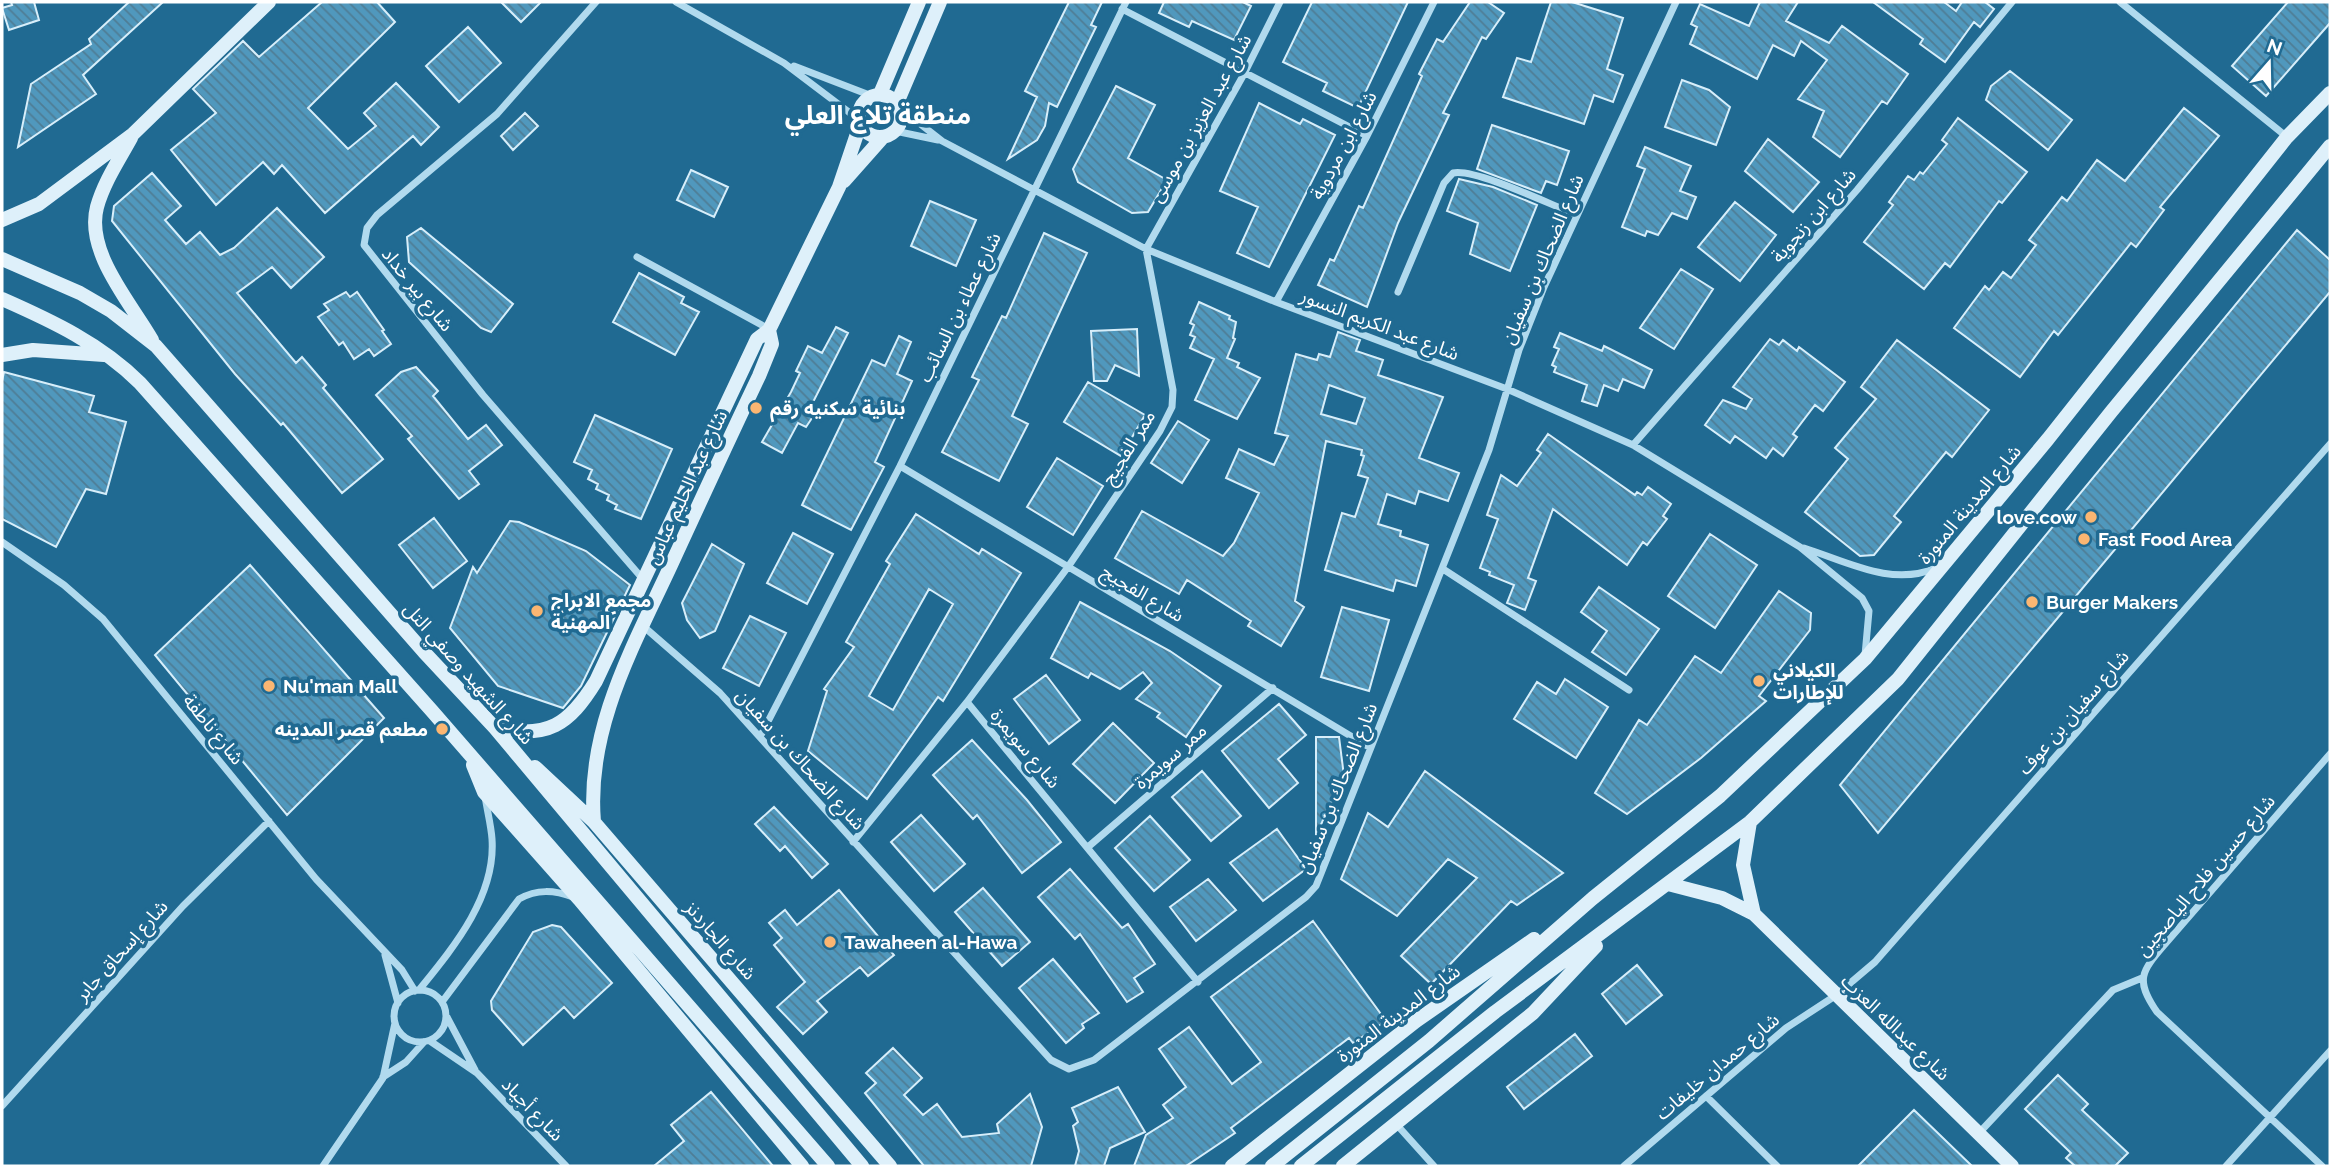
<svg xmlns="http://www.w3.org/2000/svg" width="2332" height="1168" viewBox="0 0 2332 1168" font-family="Raleway,'Noto Sans Arabic',sans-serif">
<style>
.building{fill:url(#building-back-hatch);stroke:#d7eefa;stroke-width:2;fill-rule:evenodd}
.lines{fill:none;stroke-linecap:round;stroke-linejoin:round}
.street{stroke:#b1daee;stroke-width:7}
.secondary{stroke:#def0fa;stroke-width:14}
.poi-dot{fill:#fbb672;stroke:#206a92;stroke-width:2.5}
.labels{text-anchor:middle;stroke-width:7;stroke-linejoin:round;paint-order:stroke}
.street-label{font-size:19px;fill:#fff;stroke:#206a92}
.poi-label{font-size:19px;font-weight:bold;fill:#fff;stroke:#206a92;text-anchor:start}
.district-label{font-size:26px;font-weight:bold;fill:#fff;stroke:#206a92}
</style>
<defs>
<pattern id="building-back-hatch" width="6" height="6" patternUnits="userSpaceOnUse" patternTransform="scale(1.75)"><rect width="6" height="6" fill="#5098bd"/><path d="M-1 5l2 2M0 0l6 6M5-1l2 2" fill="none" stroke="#4f7d95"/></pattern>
</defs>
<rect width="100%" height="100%" fill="#206a92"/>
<path class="building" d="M11 2H34L39 20 9 30 2 8 12 5Z
M129 2H163L83 75 96 94 18 147 31 84 91 44 89 39Z
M322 2H377L395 22 308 108 348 149 376 126 364 113 396 83 439 127 421 145 413 136 325 213 282 165 274 174 263 162 216 205 171 150 216 113 193 89 243 41 259 57Z
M501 2H541L521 22Z
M1069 2H1102L1091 25 1096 27 1057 107 1049 103 1045 126 1037 140 1008 159 1037 97 1025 91Z
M1164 2H1243L1251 6 1234 40 1192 21 1189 27 1159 13Z
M1312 2H1408L1358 108 1323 91 1327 83 1283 62Z
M1470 2H1488L1504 13 1486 39 1482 37 1443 113 1449 115 1398 223 1367 307 1318 285 1330 259 1334 261 1359 206 1363 208 1422 76 1419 74 1437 39 1443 42Z
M1551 2H1572L1623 18 1607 69 1623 75 1613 102 1594 95 1584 124 1503 97 1517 58 1531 62Z
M1760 2H1798L1786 21 1829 43 1842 26 1908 74 1887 104 1882 101 1840 157 1813 137 1824 111 1798 99 1827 60 1801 41 1794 56 1773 45 1757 79 1690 44 1697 27 1691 24 1700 4 1749 26Z
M1873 2H1944L1956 11 1962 2H1985L1994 9 1980 27 1974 22 1945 62 1920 44 1923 39Z
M2288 2H2330V23L2266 96 2232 66Z
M468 27 501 63 459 102 426 66Z
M2010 71 2072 120 2048 150 1986 100 1991 86Z
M1682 80 1709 90 1730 107 1716 145 1665 127Z
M1116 86 1155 105 1128 158 1167 180 1148 212 1132 213 1078 182 1073 169Z
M1259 103 1300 124 1303 119 1335 135 1269 267 1237 253 1258 207 1220 191Z
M2184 108 2219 136 2160 207 2164 210 2136 247 2131 243 2058 335 2054 331 2020 377 1954 328 1985 286 1989 290 2003 272 2011 278 2036 245 2029 240 2062 197 2067 201 2097 160 2125 181Z
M525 113 538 126 513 150 501 136Z
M1958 118 2027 172 2002 203 1999 201 1950 267 1945 263 1924 289 1864 242 1893 205 1889 202 1908 176 1914 180 1920 172 1923 174 1947 144 1942 140Z
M1492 125 1569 151 1557 185 1546 181 1541 193 1477 169Z
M1768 139 1819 182 1793 212 1745 171Z
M1645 147 1691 166 1680 191 1696 197 1687 219 1672 213 1658 235 1647 231 1645 236 1622 227 1645 169 1637 166Z
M691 170 728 187 714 217 677 200Z
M152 173 181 206 165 220 186 244 200 232 220 255 234 248 277 208 324 257 291 288 272 267 237 293 296 363 302 357 326 385 323 388 383 459 342 493 283 423 281 425 235 374 112 221 114 206Z
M1459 179 1493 187 1537 205 1510 271 1470 254 1478 223 1447 211Z
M930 201 976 220 956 266 911 246Z
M1735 202 1776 235 1740 281 1698 247Z
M421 228 513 304 491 332 481 328 409 262 407 237Z
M2297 230 2330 260V292L1878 833 1840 785Z
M1044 233 1087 253 1012 416 1028 424 999 481 942 452 979 380 972 377 1002 316 1006 318Z
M1681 269 1713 289 1674 349 1640 328Z
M639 273 684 297 681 303 699 312 675 355 613 322Z
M346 292 350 297 357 292 384 330 382 331 391 344 374 356 369 349 354 359 343 342 339 345 318 317 329 310 324 304Z
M1199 302 1230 316 1229 319 1236 322 1233 338 1235 339 1227 358 1239 363 1237 367 1260 378 1237 419 1195 400 1214 359 1190 348 1195 337 1190 335 1194 325 1190 323Z
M836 327 848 333 808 412 814 415 806 427 798 423 782 453 762 442 791 392 800 373 796 371 808 346 822 353Z
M1137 329 1139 376 1115 365 1107 381H1094L1091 331Z
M1338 332 1360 340 1356 351 1383 360 1378 375 1443 397 1419 458 1459 473 1448 501 1419 491 1415 504 1387 494 1378 524 1401 531 1400 536 1428 545 1416 586 1396 580 1393 591 1325 570 1342 513 1355 517 1368 478 1358 475 1364 456 1361 455 1362 450 1326 441 1295 601 1304 607 1281 646 1248 626 1251 621 1187 580 1179 594 1115 558 1142 511 1223 556 1234 543 1259 493 1226 478 1239 449 1274 465 1288 436 1275 433 1296 354 1317 360 1319 354 1330 357ZM1329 385 1365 398 1356 424 1321 414Z
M1560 333 1602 351 1604 346 1652 370 1644 388 1623 379 1618 391 1604 385 1597 406 1582 401 1587 385 1554 372 1556 367 1552 365 1559 349 1554 347Z
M899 336 911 342 897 374 912 381 875 462 884 467 851 530 802 505 872 360 885 366Z
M1770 339 1779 345 1783 340 1797 351 1799 347 1845 382 1823 411 1815 405 1793 434 1797 437 1783 456 1773 448 1766 458 1735 436 1730 443 1705 425 1723 400 1746 409 1752 399 1733 387Z
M1897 340 1989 410 1952 457 1946 452 1894 516 1901 522 1874 555 1860 556 1805 512 1848 459 1835 448 1876 399 1861 387Z
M416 367 438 391 433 396 468 439 486 425 502 445 469 471 479 484 459 499 408 439 412 436 376 395 401 372Z
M4 372 94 396 89 412 126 422 106 494 86 489 56 547 2 519V381Z
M1088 382 1145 415 1121 456 1064 422Z
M595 415 672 449 641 519 615 509 617 505 607 500 609 495 596 489 598 484 588 479 592 470 574 462Z
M1178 421 1209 440 1182 483 1151 463Z
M1548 434 1635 495 1637 492 1642 495 1648 487 1671 504 1663 516 1667 519 1647 545 1643 542 1627 565 1553 509 1528 578 1536 581 1525 610 1507 603 1514 585 1489 575 1490 572 1480 568 1498 519 1487 515 1501 475 1517 486 1541 453 1537 450Z
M1057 458 1103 486 1073 535 1027 507Z
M916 514 979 554 982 549 1021 573 943 701 938 697 867 799 808 751 827 691 824 689 854 647 846 642 890 564 886 561ZM929 589 953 604 893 710 869 696Z
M434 518 467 561 433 588 399 545Z
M510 521 519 522 586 551 630 585 581 686 563 708 498 686 450 628 473 567 477 573Z
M793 533 833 554 807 604 767 583Z
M1710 534 1757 565 1715 628 1668 596Z
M712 544 744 564 715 631 700 638 687 620 682 603Z
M250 565 384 718 287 815 155 655Z
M1599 587 1659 629 1626 675 1592 652 1607 631 1581 612Z
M1779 591 1811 613 1810 630 1759 696 1766 701 1701 758 1627 814 1595 793 1639 720 1647 725 1695 656 1721 673Z
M1080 602 1170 651 1221 686 1186 737 1157 717 1160 713 1136 699 1152 683 1143 672 1120 689 1091 673 1088 678 1051 658Z
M1342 607 1389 620 1369 691 1321 677Z
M750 616 786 633 759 686 723 668Z
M1046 675 1080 720 1049 744 1014 699Z
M1565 679 1608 707 1576 758 1514 719 1537 682 1556 694Z
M1279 704 1306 735 1278 759 1298 783 1269 808 1222 751Z
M1113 723 1154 763 1115 803 1073 764Z
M1316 737H1339L1344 776 1316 835Z
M972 740 1027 800 1061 842 1022 873 977 815 973 819 933 775Z
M1202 771 1241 816 1211 841 1172 797Z
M1425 771 1563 873 1517 905 1511 901 1431 984 1401 956 1477 878 1448 859 1397 916 1341 879 1368 813 1388 827Z
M774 807 828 864 812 878 785 846 780 851 755 824Z
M921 815 965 864 934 891 891 842Z
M1150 816 1190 860 1154 891 1115 848Z
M1277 829 1306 869 1263 901 1230 863Z
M1070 869 1122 928 1128 924 1155 964 1134 978 1143 992 1127 1002 1080 934 1075 939 1038 897Z
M1208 879 1236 910 1196 941 1170 907Z
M983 888 1030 942 1002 966 955 912Z
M839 890 894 955 868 976 860 967 817 1001 827 1012 803 1034 777 1007 805 982 774 945 782 938 769 923 785 910 797 925Z
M1313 921 1386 1021 1353 1043 1349 1038 1231 1128 1235 1133 1186 1166H1134L1146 1135 1173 1118 1163 1105 1186 1087 1159 1049 1189 1027 1232 1084 1261 1062 1211 997Z
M552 925 561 927 612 983 574 1018 564 1007 523 1045 492 1010 491 1001 533 932Z
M1053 959 1099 1013 1082 1024 1084 1028 1066 1043 1019 988Z
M1637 965 1662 995 1626 1024 1602 994Z
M1575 1034 1592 1056 1524 1109 1507 1087Z
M893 1048 922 1078 904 1095 923 1115 937 1104 962 1137 999 1133 997 1124 1030 1094 1042 1127 1031 1166H924L865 1093 876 1083 866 1073Z
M2058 1075 2088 1104 2082 1110 2128 1153 2115 1166H2075L2066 1158 2071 1153 2025 1109Z
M1118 1087 1145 1132 1110 1148 1104 1166H1075L1079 1151 1073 1126 1078 1122 1072 1108Z
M711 1092 773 1166H654L684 1141 671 1125Z
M1914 1110 1972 1166H1858Z"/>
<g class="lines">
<path class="street" d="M596 2 497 114 377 215 367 228 364 245 483 395 642 578
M676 2 784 63 858 119
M2120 2 2287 137
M1122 9 1367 136
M794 66 872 96
M900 108 942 141 1146 249 1276 302 1507 389 1633 445 1800 547 1862 598 1869 611 1865 655
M895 131 938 140
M637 257 769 329
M1398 292 1444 183 1453 173C1475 168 1551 205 1575 214
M1276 302 1367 136 1434 2
M1633 445 1857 190 2012 2
M900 466 1369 747
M2 542 64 585 103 619 316 879 402 970 415 991
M1804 548C1848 562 1892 587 1936 568
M1443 569 1629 690
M643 626 720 693 1051 1060 1069 1069 1094 1060 1306 897 1316 886 1489 450 1519 350 1544 287 1676 2
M760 737 900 466 1126 2
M853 842 967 702
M1088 847 1273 688
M385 955 398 1003
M1198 982 967 702 1068 567 1160 431 1172 407 1173 390 1146 249 1244 74 1280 2
M419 990C453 948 496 897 492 839 491 825 487 810 485 796
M394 1016a26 26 0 1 1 52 0a26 26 0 1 1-52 0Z
M442 1002 519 899C537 889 554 890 573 897
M447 1017 475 1070
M430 1041 477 1073 566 1166
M383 1077 406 1062 424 1042
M1706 1096 1777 1166
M2 1106 183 906 269 821
M1397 1125 1434 1166
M1979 1133 2113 990 2142 978
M323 1166 383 1078 395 1023
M1624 1166 1786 1028 1835 996 1875 962 2330 444
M2226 1166 2330 1051
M2322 1166 2157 1012C2134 979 2142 971 2166 943L2330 754"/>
<path class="secondary" d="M880 94 919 2
M859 116a21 21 0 1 1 42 0a21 21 0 1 1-42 0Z
M897 103 940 2
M131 138C119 160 104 182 97 207 85 252 131 303 152 340
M844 181 883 137
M2 220 39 204 133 134 269 2
M2 259 80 293 111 311 156 346 424 652 495 728 862 1166
M2 299C52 321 101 344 140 383L432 711 828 1166
M2 355 33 350 104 355
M495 728C548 739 569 725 596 681L757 339 769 330 839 187 860 125
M473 765 484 792 579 899 802 1166
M535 767 594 822 890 1166
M594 822C586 729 633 647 671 565 700 502 729 439 759 376L772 344 769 330
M1750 822 1743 865 1754 914
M1668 884 1722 898 1754 914 2012 1166
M1232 1166 1416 1021 1534 939
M1272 1166 1429 1041 1593 898 1720 796 1865 659 2048 439 2287 137 2330 93
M1301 1166 1495 1012 1750 822 1898 679 2111 412 2330 146
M1343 1166 1533 1013 1596 946"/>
</g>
<g class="poi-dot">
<circle cx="756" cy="408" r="7"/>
<circle cx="2091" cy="517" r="7"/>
<circle cx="2084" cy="539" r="7"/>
<circle cx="2032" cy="602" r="7"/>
<circle cx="537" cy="611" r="7"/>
<circle cx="1759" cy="681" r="7"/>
<circle cx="269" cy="686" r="7"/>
<circle cx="442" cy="729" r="7"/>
<circle cx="830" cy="942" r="7"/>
</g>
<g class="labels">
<g class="street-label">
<text transform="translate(1200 118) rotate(-61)" y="7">شارع عبد العزيز بن موسى</text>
<text transform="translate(1343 145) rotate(-62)" y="7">شارع ابن مردوية</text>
<text transform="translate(1813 215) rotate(-49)" y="7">شارع ابن زنجوية</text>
<text transform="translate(1542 259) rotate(-67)" y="7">شارع الضحاك بن سفيان</text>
<text transform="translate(418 289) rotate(51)" y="7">شارع بير خداد</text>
<text transform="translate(959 307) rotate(-64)" y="7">شارع عطاء بن السائب</text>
<text transform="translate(1380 324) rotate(21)" y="7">شارع عبد الكريم النسور</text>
<text transform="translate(1128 447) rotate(-58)" y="7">ممر الفجيج</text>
<text transform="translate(686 487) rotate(-65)" y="7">شارع عبد الحليم عباس</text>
<text transform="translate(1969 504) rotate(-50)" y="7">شارع المدينة المنورة</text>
<text transform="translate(1143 593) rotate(31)" y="7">شارع الفجيج</text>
<text transform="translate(469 673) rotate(48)" y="7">شارع الشهيد وصفي التل</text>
<text transform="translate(2073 712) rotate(-49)" y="7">شارع سفيان بن عوف</text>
<text transform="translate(214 729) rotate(51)" y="7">شارع ناطفة</text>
<text transform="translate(1026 748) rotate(50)" y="7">شارع سويمرة</text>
<text transform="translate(1170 756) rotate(-41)" y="7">ممر سويمرة</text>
<text transform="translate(801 759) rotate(48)" y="7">شارع الضحاك بن سفيان</text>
<text transform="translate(1337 788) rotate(-68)" y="7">شارع الضحاك بن سفيان</text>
<text transform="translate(2205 875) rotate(-50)" y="7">شارع حسين فلاح الياصجين</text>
<text transform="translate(721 940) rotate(49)" y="7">شارع الجاردنز</text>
<text transform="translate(121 950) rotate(-48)" y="7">شارع إسحاق جابر</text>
<text transform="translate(1398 1013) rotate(-37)" y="7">شارع المدينة المنورة</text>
<text transform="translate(1896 1027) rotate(44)" y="7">شارع عبدالله العزب</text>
<text transform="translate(1717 1066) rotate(-40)" y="7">شارع حمدان خليفات</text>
<text transform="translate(533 1109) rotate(46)" y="7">شارع أجياد</text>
</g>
<g class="poi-label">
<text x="770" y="415">بنائية سكنيه رقم</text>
<text x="2077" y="524" text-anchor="end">love.cow</text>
<text x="2098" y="546">Fast Food Area</text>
<text x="551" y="607">مجمع الابراج<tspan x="551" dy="22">المهنية</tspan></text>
<text x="2046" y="609">Burger Makers</text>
<text x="1773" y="677">الكيلاني<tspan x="1773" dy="22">للإطارات</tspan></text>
<text x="283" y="693">Nu'man Mall</text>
<text x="428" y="736" text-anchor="end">مطعم قصر المدينه</text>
<text x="844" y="949">Tawaheen al-Hawa</text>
</g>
<g class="district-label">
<text x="878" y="124">منطقة تلاع العلي</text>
</g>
</g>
<rect width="2332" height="1168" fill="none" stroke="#ffffff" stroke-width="7"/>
<g transform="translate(2269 63) rotate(20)" stroke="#206a92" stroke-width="5" paint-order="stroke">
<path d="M0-5L12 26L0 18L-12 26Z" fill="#ffffff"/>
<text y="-10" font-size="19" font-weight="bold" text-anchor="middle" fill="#ffffff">N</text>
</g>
</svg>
